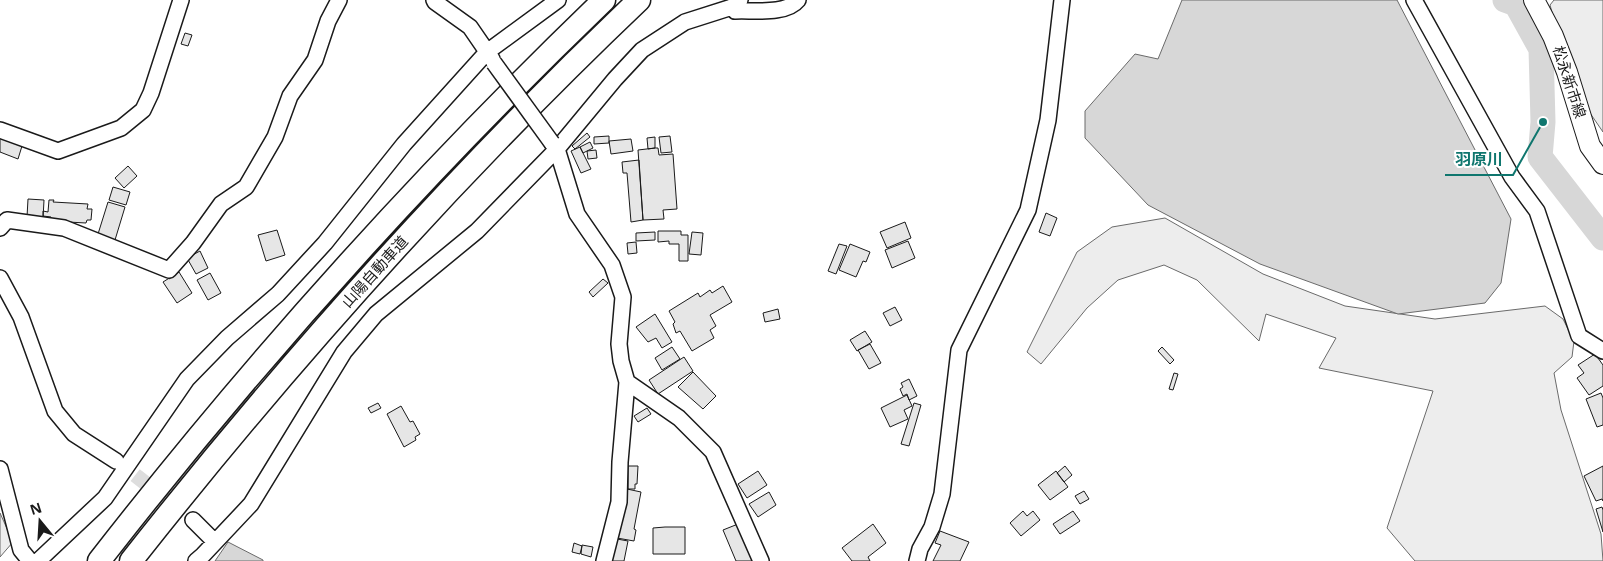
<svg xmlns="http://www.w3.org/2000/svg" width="1603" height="561" viewBox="0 0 1603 561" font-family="'Open Sans','Noto Sans JP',sans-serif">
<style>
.built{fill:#ededed;stroke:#6a6a6a}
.water{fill:#d7d7d7;stroke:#6a6a6a}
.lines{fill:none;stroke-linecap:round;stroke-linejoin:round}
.river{stroke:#d7d7d7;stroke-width:25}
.building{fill:#e6e6e6;stroke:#1a1a1a}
.minor-tunnel{stroke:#ddd;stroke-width:15;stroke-dasharray:15 8;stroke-linecap:butt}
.minor-casing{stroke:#1a1a1a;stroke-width:18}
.major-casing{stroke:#1a1a1a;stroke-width:22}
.highway-casing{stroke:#1a1a1a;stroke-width:25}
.minor{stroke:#fff;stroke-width:15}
.major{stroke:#fff;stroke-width:20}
.highway{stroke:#fff;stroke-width:22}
.minor-bridge-casing{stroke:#1a1a1a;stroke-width:18;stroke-linecap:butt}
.minor-bridge{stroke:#fff;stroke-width:15}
.labels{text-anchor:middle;stroke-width:4;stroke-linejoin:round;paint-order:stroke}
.street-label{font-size:15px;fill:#1a1a1a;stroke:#fff}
.leader{fill:none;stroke:#0f766e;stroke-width:2}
.callout-dot{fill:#0f766e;stroke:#fff;stroke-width:2}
.callout-label{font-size:16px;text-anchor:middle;font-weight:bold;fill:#0f766e;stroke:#fff;stroke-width:4;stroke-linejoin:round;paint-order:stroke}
</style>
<rect width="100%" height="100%" fill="#fff"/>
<path class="built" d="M1554 0H1603V132L1577 94 1559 37 1550 5Z
M1165 218 1263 274 1345 306 1435 319 1545 306 1563 319 1574 341 1572 357 1554 373 1561 410 1601 534 1603 561H1415L1387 528 1433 391 1319 368 1336 338 1266 314 1259 341 1197 280 1164 265 1118 280 1087 308 1041 364 1027 352 1077 252 1112 227Z
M0 513 13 542 0 557Z"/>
<path class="water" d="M1182 0H1397L1511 219 1501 283 1485 303 1398 314 1260 264 1148 205 1085 138V111L1135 54 1158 59Z
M228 542 263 560V561H215Z"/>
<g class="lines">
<path class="river" d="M1505 0 1516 4 1541 49 1543 122 1540 157 1603 238"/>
</g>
<path class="building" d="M185 33 192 35 188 46 181 44Z
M587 133 590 137 575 149 572 146Z
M609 136V143L594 144V137Z
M670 136 672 152 661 153 659 137Z
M0 137 22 146 18 159 0 152Z
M655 137V148L648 149 647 138Z
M631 139 633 151 611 154 609 141Z
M590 142 593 148 583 153 580 147Z
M580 147 591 169 581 173 571 151Z
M655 148H658L659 155 673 154 677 209 663 210 664 219 643 220 638 150Z
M596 150 597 158 588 159 587 151Z
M639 160 643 220 631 222 627 173H623L622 162Z
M128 166 137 176 124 188 115 178Z
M113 187 130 192 126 205 109 200Z
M28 199 44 200 43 219 27 217Z
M49 200H54L53 202 88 204 87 209H92L91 220H87L86 223 50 221 51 217 43 216V211L48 212Z
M108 202 125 207 115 240 98 234Z
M1046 213 1057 218 1050 236 1039 232Z
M905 222 911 238 887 248 880 232Z
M277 230 285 255 266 261 258 235Z
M658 231H681V235H688V261H679V244H669V241L658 242Z
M655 232V240L636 241V233Z
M692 232 703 233 701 255 689 254Z
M908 241 915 258 892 268 885 250Z
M636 242 637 253 628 254 627 243Z
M839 244 847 246 836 274 828 271Z
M850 244 870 252 866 262 863 261 856 277 839 270Z
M200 251 208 268 196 274 187 258Z
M179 272 192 293 177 303 163 282Z
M210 273 221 293 208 300 197 280Z
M603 279 608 283 593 297 589 292Z
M723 286 732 302 710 315 716 326 710 330 714 338 692 351 680 331 676 333 673 324 675 322 669 311 698 293 700 297 710 290 712 293Z
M895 307 902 320 890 326 883 313Z
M778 309 780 319 765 322 763 313Z
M655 314 672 342 662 348 656 338 648 342 636 327Z
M865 331 872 342 857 351 850 340Z
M870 344 881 363 869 369 858 350Z
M672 347 680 359 662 370 655 358Z
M1162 347 1174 360 1170 364 1158 351Z
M1595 354 1603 365V386L1589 395 1577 378 1584 373 1578 365Z
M684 357 693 371 658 394 649 380Z
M693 372 716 396 703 409 678 387Z
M1174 373 1178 374 1173 390 1169 389Z
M909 379 917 396 909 400 907 394 903 396 900 389 903 387 901 383Z
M1601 393 1603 398V425L1597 427 1586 399Z
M907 395 912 406 904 410 908 419 890 427 881 408Z
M378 403 381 408 371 413 368 408Z
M914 403 921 405 909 446 901 444Z
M401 406 410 422 413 421 420 434 415 437 416 440 404 447 387 414Z
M647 408 651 414 638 422 634 416Z
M628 466H638L637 484H635V489H628Z
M1065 466 1072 475 1064 482 1057 473Z
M1603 466V501L1602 499 1596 501 1584 476Z
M758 471 767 485 747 498 738 484Z
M1056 471 1068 487 1050 500 1038 485Z
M627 489 641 492 634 529 636 530 634 541 617 538Z
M1084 491 1089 499 1080 504 1075 496Z
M769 492 776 505 758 517 749 504Z
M1602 507 1603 510V532L1596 509Z
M1023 511 1027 516 1033 511 1040 520 1021 536 1010 523Z
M1073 511 1080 521 1060 534 1053 524Z
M738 524 753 561H736L723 530Z
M873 524 886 543 868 557 870 561H852L842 548Z
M665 527H685V554H653V528Z
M940 531 969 542 960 561H933L941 545 935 543Z
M617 539 628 541 624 561H612Z
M574 543 582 546 580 554 572 552Z
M582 545 593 547 591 557 581 554Z"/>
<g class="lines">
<path class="minor-tunnel" d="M117 461 193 520"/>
<defs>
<path id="minor" d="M434 0 435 2 470 27 492 59
M1414 0 1512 177 1537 211 1579 336 1603 351
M732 7 735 11C753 10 786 15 798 0
M0 130 58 151 121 128 143 110 151 93 181 0
M552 143 557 149 577 214 612 265 623 297 619 344 621 361 627 382 679 418 713 452 761 561
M0 228 7 220 64 228 169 270 193 243 221 204 246 187 275 137 290 96 315 60 328 21 339 0
M0 278 21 317 55 411 74 434 116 461
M0 469 21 550 30 561
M193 520 215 542
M38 561 105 498 187 379 227 338 278 294 325 243 404 144 487 52 558 0
M196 561 203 555 251 504 344 352 376 314 477 231 557 149 615 79 642 50 685 22 732 7 740 0
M604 561 619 502 620 462 627 382
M917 561 920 549 932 527 942 494 959 350 1028 210 1048 120 1062 0"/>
<path id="major" d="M1534 0 1553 36 1567 72 1590 146 1603 164"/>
<path id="highway" d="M99 561C253 363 423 174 604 0
M131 561C287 363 456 174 639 0"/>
</defs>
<use href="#minor" class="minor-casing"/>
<use href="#major" class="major-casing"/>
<use href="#highway" class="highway-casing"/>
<use href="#minor" class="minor"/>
<use href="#major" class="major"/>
<use href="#highway" class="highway"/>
<defs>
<path id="minor-bridge" d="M494 63 552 143"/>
</defs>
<use href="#minor-bridge" class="minor-bridge-casing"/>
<use href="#minor-bridge" class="minor-bridge"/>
</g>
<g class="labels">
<g class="street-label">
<text transform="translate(1569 82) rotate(72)" y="5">松永新市線</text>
<text transform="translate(375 272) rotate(-48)" y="5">山陽自動車道</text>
</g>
</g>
<path class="leader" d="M1543 122L1513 175H1445"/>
<circle class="callout-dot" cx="1543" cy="122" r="5"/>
<g class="callout-label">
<text x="1479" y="165">羽原川</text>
</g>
<g transform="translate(40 521) rotate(342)" stroke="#ffffff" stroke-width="4" paint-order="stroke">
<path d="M0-4L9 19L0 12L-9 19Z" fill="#1a1a1a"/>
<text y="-8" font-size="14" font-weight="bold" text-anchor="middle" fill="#1a1a1a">N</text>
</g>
</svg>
